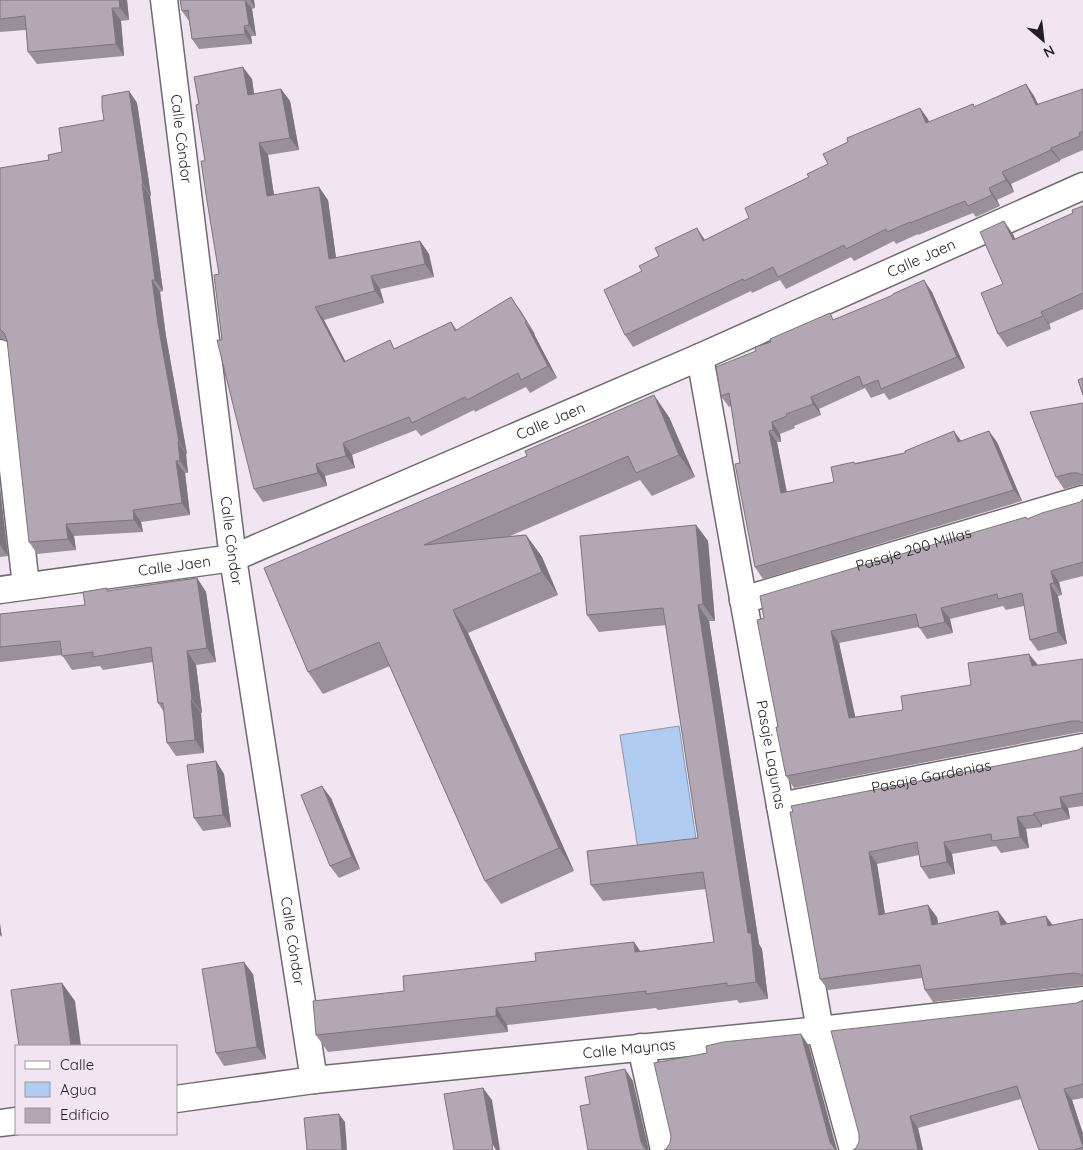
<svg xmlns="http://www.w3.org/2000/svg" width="1083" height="1150" viewBox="0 0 1083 1150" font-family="Quicksand,sans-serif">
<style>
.water{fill:#b1ccf1;stroke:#8698b3}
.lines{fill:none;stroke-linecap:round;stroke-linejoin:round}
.minor-casing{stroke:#726973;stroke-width:29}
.minor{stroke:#fff;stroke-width:26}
.wall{fill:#999099}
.shaded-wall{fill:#7d757d}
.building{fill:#b2a7b2;stroke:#7d757d}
.labels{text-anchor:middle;stroke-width:4;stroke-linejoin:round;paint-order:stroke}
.street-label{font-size:15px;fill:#221e22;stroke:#f0e5f0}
</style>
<rect width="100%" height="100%" fill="#f0e5f0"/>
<path class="water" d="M679 726 696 839 638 849 620 735Z"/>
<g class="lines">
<defs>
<g id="minor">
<path id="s1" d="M164 0 233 558 314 1080"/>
<path d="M0 353 26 586"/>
<path id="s2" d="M700 357 820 1030 853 1150"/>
<path id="s3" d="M0 590 233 558 700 357 1083 186"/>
<path id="s4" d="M743 600 1083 499"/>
<path id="s5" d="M780 806 1083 747"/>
<path d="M641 1047 664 1150"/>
<path id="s6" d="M176 1099 314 1080 820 1030 1083 1000"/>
<path d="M0 1123 16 1121"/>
</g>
</defs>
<use href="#minor" class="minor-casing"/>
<use href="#minor" class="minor"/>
</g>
<path class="wall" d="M0 0H127L129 20 121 21 124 56 37 64 28 52 26 30 0 32Z
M180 0H254L255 8 252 9 256 36H251L252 44 199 49 192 39 189 21 182 11Z
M252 79 254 94 281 89 290 101 299 150 268 155 274 195 328 200 336 258 420 241 429 254 434 277 380 289 384 303 324 320 345 361 396 348 451 322 457 330 520 310 535 334H534L557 378 530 393 526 387 475 412 474 410 421 436 416 430 352 455 355 468 325 476 327 486 263 502 254 489 222 340 219 274 199 104Z
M1026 84 1034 96 1038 104 1083 89V150L1060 160V161L1011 184 1014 192 997 200 1000 206 976 217 973 213 918 235V234L896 244 894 241 854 261 851 257 786 289 780 280 752 293 751 291 633 347 625 335 642 271 749 218 809 177 828 164 920 108 929 122 975 107Z
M129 91 137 103 151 196H150L163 291 160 292 166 336 187 454H186L188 473H185L190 515 141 522 143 532 74 536 76 550 37 554 29 542 7 340 0 339V168L49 160 62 152 104 120Z
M1083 206V309L1049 324 1051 329 1007 347 998 334 1003 284 1013 234 1015 239 1073 213Z
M932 292 965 368 889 400 884 393 871 398 865 388 819 409 821 415 794 426 795 428 780 434 781 442H777L787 492 834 482 855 463 961 441 997 442 1022 501 763 579 755 567 731 406 729 407 721 396 756 351 835 320Z
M1083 403V484L1079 485 1064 489 1056 477Z
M669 417 695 477 652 496 640 480 510 536 526 535 542 557 558 595 468 633 574 871 501 904 485 881 390 666 323 694 308 672 264 568 527 456Z
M0 488 8 556 0 557Z
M1083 499V576L1059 582 1062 595 1058 596 1067 644 1038 651 1030 640 1024 606 1006 610 1003 606 950 619 953 633 927 639 919 627 839 643 855 717 903 710 971 685 1038 666 1083 659V732H1080L794 788 786 776 778 727 764 618 1027 519 1080 502Z
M696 525 708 541 715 621H709L759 944 762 949 768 999 739 1003 737 1000 658 1010 656 1008 507 1025 508 1032 328 1052 316 1035 404 991 536 961 634 942 640 951 714 942 706 889 603 901 591 885 698 838 666 625 599 632 587 615Z
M197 578 206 592 216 662 196 665 202 713H201L204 753 176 756 167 743 164 712 158 703 153 662 103 670 100 666 72 670 62 655 0 662V614L85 605 109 591Z
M1083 747V806L1068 808 1070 819 1042 825V827L1026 829 1029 848 1001 853 996 846 952 854 955 874 929 879 921 867 919 855 877 864 885 914 937 917 938 924H1007L1052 925 1083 919V985L933 1002 925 990 922 978 828 990 820 979 790 812 1078 750Z
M216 761 224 774 231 827 203 831 194 818Z
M331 798 360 869 339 878 330 866Z
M253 974 266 1059 224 1066 216 1053Z
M1083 1000V1098L1072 1100 1083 1134V1150H1039L1021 1099 918 1128 923 1150H853L1077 1003Z"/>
<path class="shaded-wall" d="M119 0H127L129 20 120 8Z
M245 0 252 9 256 36 249 25Z
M250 0H254L255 8Z
M112 8 121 21 124 56 116 44Z
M244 26 251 36 252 44 245 34Z
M243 67 252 79 256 108 248 95Z
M1026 84 1034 96 1044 117 1036 105Z
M281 89 290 101 299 150 290 138Z
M129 91 137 103 151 196 143 184Z
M920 108 928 119 934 134 926 123Z
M259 143 268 155 276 209 267 196Z
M1051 148 1060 160V161L1051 150Z
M1002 172 1011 184 1014 192 1006 180Z
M142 184 150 196 163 291 155 280Z
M319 187 328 200 338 272 329 259Z
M989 188 997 200 1000 206 992 195Z
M1004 221 1013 234 1021 252 1013 240Z
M697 228 705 240 703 241Z
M420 241 429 254 434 277 425 264Z
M371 276 380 289 384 303 375 291Z
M152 280 160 292 166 336 187 454 179 442 158 324Z
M924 280 932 292 965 368 957 357Z
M511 297 520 310 535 334 526 321Z
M315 307 324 320 352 374 344 362Z
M1041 312 1049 324 1051 329 1043 316Z
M525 322 534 334 557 378 548 366Z
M654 395 669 417 695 477 679 455Z
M811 397 819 409 821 415 813 404Z
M772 422 780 434 781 442 773 430Z
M769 431 777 442 789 505 781 493Z
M954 431 962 442H958Z
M989 431 997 442 1022 501 1014 490Z
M178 442 186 454 188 473 180 461Z
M343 443 352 455 355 468 346 456Z
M176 461 185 473 190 515 182 503Z
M316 464 325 476 327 486 318 473Z
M0 488 8 556 0 545Z
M133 510 141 522 143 532 134 520Z
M66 524 74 536 76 550 68 539Z
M696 525 708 541 715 621 703 604Z
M526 535 542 557 558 595 542 572Z
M1051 571 1059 582 1062 595 1054 583Z
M197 578 206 592 216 662 207 648Z
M1050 584 1058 596 1067 644 1058 632Z
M698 605 709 621 759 944 762 949 768 999 756 982 748 933Z
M941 608 950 619 953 633 945 622Z
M453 610 468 633 574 871 559 848Z
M831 631 839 643 858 729 849 718Z
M187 651 196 665 202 713 192 700Z
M1029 654 1038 665 1032 666Z
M191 700 201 713 204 753 195 740Z
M216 761 224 774 231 827 223 815Z
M322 786 331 798 360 869 352 857Z
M1060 797 1068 808 1070 819 1062 808Z
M1034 813 1042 825V827L1034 815Z
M1017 817 1026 829 1029 848 1020 837Z
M944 842 952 854 955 874 947 862Z
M869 852 877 864 887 927 879 915Z
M928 905 937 917 940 937 932 925Z
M998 911 1007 923 1009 936 1001 925Z
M1046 916 1055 928 1048 926Z
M0 923 2 937 0 935Z
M634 942 645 958 635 952Z
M244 962 253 974 266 1059 257 1047Z
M62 983 75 1001 81 1046H71Z
M496 1008 507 1025 508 1032 496 1016Z
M801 1034 809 1046 837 1150H835L830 1142Z
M625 1069 633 1081 649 1150H646L641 1142Z
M483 1088 492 1100 500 1150H496L493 1145Z
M1064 1089 1072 1100 1083 1134V1147Z
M339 1114 345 1122 347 1150H342Z
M910 1116 918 1128 923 1150H918Z"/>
<path class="building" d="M0 0H119L120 8H112L116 44 28 52 25 16 0 19Z
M180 0H245L249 25 244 26 245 34 192 39 188 10 182 11Z
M243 67 248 95 281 89 290 138 259 143 267 196 319 187 329 259 420 241 425 264 371 276 375 291 315 307 344 362 390 340 394 349 451 322 455 331 511 297 526 321 525 322 548 366 521 380 518 373 467 400 465 397 412 423 409 417 343 443 346 456 316 464 318 473 254 489 217 340H222L214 275 219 274 208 207 201 161H205L196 105 199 104 194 77Z
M1026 84 1036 105 1083 89V131L1079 133 1080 136 1051 148V150L1002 172 1006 180 989 188 992 195 968 206 965 201 910 223V222L887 232 886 229 846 249 844 245 778 277 773 267 744 281 743 279 625 335 604 290 642 271 639 266 659 256 655 248 697 228 703 241 749 218 745 208 809 177 807 174 828 164 823 154 848 142 847 138 920 108 926 123 973 104 974 107Z
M129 91 143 184H142L155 280H152L158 324 179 442H178L180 461H176L182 503 133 510 134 520 66 524 68 539 29 542 7 340 4 333 0 329V168L49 160 48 155 62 152 59 128 104 120 102 107V96Z
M1083 206V293L1041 312 1043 316 998 334 981 293 1003 284 980 232 1004 221 1013 240 1073 213 1072 210Z
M924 280 957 357 881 389 878 380 863 386 859 376 811 397 813 404 786 414 787 416 772 422 773 430 769 431 781 493 834 482 831 467 854 462 855 464 905 453V451L954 431 958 442 989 431 1014 490 755 567 735 464 740 463 729 393 721 396 716 367 756 351 755 347 771 342 770 339 830 313 833 320 893 295V294Z
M1083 378V395L1078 380Z
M654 395 679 455 636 473 628 456 424 545 526 535 542 572 453 610 559 848 485 881 379 642 308 672 264 568 527 456 525 451Z
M1083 403V475L1078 473H1071L1056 477 1030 412Z
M1083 499V562L1051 571 1054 583 1050 584 1058 632 1030 640 1022 593 998 599 997 594 941 608 945 622 919 628 916 614 831 631 849 718 903 710 901 696 971 685 968 663 1029 654 1032 666 1083 659V723L1079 721H1072L786 776 776 727H778L757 620 764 618 760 596 1026 517 1027 519 1042 513 1080 502Z
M696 525 703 604 698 605 748 933H751L756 982 727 986V983L646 994V991L496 1008V1016L316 1035 313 1001 404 991 403 976 536 961 535 953 634 942 635 952 714 942 703 872 591 885 587 851 698 838 663 608 587 615 580 536Z
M197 578 207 648 187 651 192 700H191L195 740 167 743 163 703H158L151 647 93 657V652L62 656 60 641 0 647V614L85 605 83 592 107 588V591Z
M1083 747V793L1060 797 1062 808 1034 813V815L1017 817 1020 837 992 841 991 834 944 842 947 862 921 867 917 842 869 852 879 915 928 905 932 925 998 911 1001 925 1046 916 1048 926 1083 919V976L1080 974 1073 973 925 990 920 965 820 979 790 812H793L791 806 1078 750Z
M216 761 223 815 194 818 187 765Z
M322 786 352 857 330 866 301 795Z
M244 962 257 1047 216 1053 202 969Z
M62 983 71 1046H19L11 990Z
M1083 1000V1084L1064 1089 1083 1147 1074 1150H1039L1023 1105 1017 1086 910 1116 918 1150H853L856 1148 859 1142V1134L831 1031 1077 1003Z
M801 1034 830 1142 835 1149 836 1150H664L666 1149 670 1143 671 1136 654 1063 707 1053 706 1046 723 1042Z
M625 1069 641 1142 644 1148 647 1150H588L580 1106 590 1104 585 1077Z
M483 1088 493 1145 492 1146 493 1150H454L444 1094Z
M339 1114 342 1150H307L304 1118Z"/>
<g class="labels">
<g class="street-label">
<text dy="5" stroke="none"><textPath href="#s1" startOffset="140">Calle Cóndor</textPath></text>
<text dy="5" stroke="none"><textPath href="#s3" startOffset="986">Calle Jaen</textPath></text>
<text dy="5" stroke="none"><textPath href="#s3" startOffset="581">Calle Jaen</textPath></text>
<text dy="5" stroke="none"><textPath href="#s1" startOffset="545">Calle Cóndor</textPath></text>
<text dy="5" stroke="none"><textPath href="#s4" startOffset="178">Pasaje 200 Millas</textPath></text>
<text dy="5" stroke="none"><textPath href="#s3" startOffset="176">Calle Jaen</textPath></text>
<text dy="5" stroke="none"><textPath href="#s2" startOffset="404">Pasaje Lagunas</textPath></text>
<text dy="5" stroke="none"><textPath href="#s5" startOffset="154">Pasaje Gardenias</textPath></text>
<text dy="5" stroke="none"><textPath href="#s1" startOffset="950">Calle Cóndor</textPath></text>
<text dy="5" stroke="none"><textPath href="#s6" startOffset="456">Calle Maynas</textPath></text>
</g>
</g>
<rect x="15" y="1045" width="162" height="90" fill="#f0e5f0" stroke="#9e959e"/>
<rect x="25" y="1061" width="25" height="8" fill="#ffffff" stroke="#9e959e"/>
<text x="60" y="1070" font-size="15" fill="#221e22">Calle</text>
<rect x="25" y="1082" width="25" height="15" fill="#b1ccf1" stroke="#9e959e"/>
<text x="60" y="1095" font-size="15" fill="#221e22">Agua</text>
<rect x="25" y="1108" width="25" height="15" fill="#b2a7b2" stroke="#9e959e"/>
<text x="60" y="1120" font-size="15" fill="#221e22">Edificio</text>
<g transform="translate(1043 40) rotate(152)" stroke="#f0e5f0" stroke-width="4" paint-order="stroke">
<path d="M0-4L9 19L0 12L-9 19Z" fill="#221e22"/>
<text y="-8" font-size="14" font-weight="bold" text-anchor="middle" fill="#221e22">N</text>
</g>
</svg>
